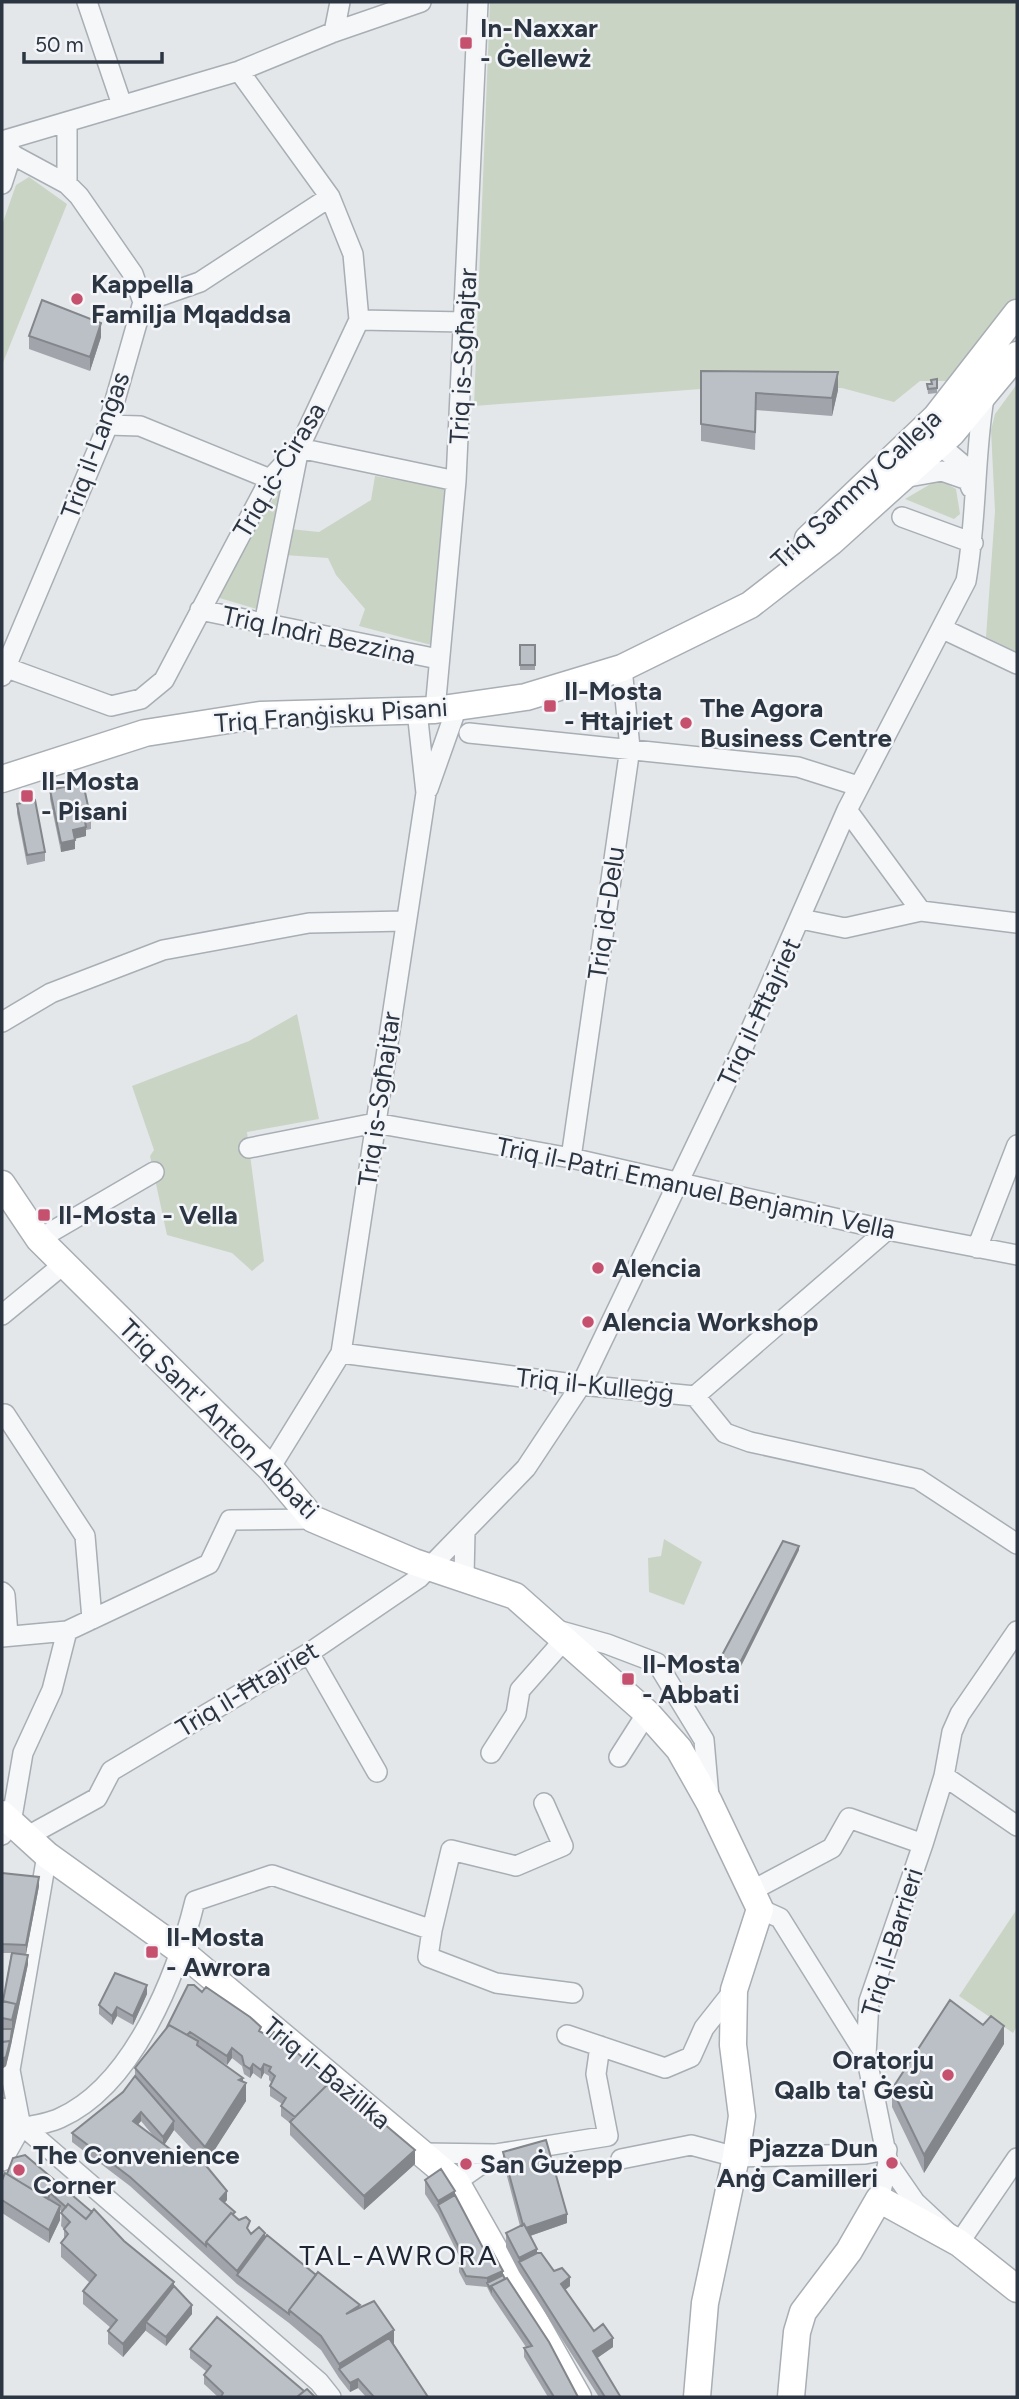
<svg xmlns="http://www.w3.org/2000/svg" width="1019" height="2399" viewBox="0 0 1019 2399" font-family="Figtree,sans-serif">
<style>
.green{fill:#cad4c5}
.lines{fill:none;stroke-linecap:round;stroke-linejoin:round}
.street-casing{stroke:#a8aeb4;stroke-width:22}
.secondary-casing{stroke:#a8aeb4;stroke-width:29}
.street{stroke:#f6f7f9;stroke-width:19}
.secondary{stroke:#fff;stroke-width:26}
.wall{fill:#a1a5ab;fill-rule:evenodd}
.shaded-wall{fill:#83868b}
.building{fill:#bbc0c7;stroke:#83868b;stroke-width:2}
.poi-dot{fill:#c6516e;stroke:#f3f5f8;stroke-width:2.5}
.labels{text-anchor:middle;stroke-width:5;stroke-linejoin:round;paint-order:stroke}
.poi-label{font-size:26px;font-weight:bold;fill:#2c3642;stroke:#f3f5f8;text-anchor:start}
.street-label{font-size:26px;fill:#2c3642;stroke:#f3f5f8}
.neighbourhood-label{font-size:28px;letter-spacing:2px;fill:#1e2733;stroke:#f3f5f8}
</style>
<rect width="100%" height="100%" fill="#e3e7ea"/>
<path class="green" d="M490 2H1017V299L951 381H920L894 402 842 388 701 389 474 406Z
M29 177 67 204 2 365V225L16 185Z
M1017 384V652L986 637 995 511 991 430 995 414Z
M375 476 450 489 435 646 359 626 365 609 336 575 328 558 284 555 290 529 319 532 371 500Z
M939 479 956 489 960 514 954 519 905 499Z
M281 485 260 610 216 597Z
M297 1014 319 1119 247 1132 264 1261 252 1271 232 1253 167 1235 150 1156 154 1150 132 1086 249 1041Z
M664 1539 702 1562 684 1605 649 1592 648 1558 661 1556Z
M1017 1909V2026L1013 2033 959 1996Z"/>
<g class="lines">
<defs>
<path id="street" d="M87 2 122 105
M334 32 340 2
M67 122V184
M2 141 239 71 334 32 421 2
M2 149 67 184 79 196 133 274 143 302 108 425 2 676
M2 184 12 153
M143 302 200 282 330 197
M359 320 465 322
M108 425 140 426 270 479
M930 437 962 464 971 488
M903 478 942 471 968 480
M902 517 973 543
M200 610 438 659
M264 624 299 448 456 481
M943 629 1017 664
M2 666 111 706 141 699 164 680 270 479 299 448 359 320 353 254 330 197 239 71
M435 710 456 481 478 2
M469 733 798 767 858 786
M428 789 457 707
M847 810 921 911
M801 919 845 928 921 911 1017 923
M2 1022 51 993 163 950 309 923 405 921
M249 1148 375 1123 571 1158 887 1230 1017 1255
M571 1158 630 748 622 668
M39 1239 154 1172
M977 1248 1017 1145
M2 1315 64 1264
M341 1353 581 1385 695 1396 725 1433 750 1442 918 1479 1017 1544
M695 1396 887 1230
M5 1414 85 1536 92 1619
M270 1468 341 1353 426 793 417 711
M464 1576 465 1532
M2 1592 5 1595 8 1635
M557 1630 607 1644 657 1663 704 1740 709 1797
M2 1637 67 1631 209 1564 230 1520 313 1519
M309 1653 377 1772
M491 1753 516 1714 520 1690 564 1640
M619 1757 647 1713
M944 1776 1017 1826
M2 1835 11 1823 23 1753 52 1690 67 1631
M26 1837 97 1798 111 1771 309 1653 419 1578 526 1468 581 1385 744 1045 847 810 966 581C977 520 974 459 984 398
M753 1890 832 1848 849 1818 923 1844
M760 1909 780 1918 865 2054
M432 1930 428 1957 496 1983 573 1993
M567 2035 665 2068 691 2057 704 2028 734 1990
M2 2108 319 2382 331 2397
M21 2127 10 2070 47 1855
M2 2131C20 2127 43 2126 60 2118 134 2085 177 1974 195 1901L272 1875 432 1930 451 1850 516 1866 563 1846 544 1803
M422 2153 496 2154 608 2136 596 2074 600 2046
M621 2159 691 2145 736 2157 865 2154 887 2150
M2 2161 21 2127
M888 2163 915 2202 959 2243 1017 2158
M456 2182 496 2154
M879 2199 888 2163 866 2055 869 2001 923 1844 944 1776 952 1732 960 1714 1017 1631"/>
<path id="secondary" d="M808 539 936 417 1017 313
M2 779 145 733 260 715 435 710 526 697 622 668 750 605 831 542 952 433 1017 355
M2 1184 39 1239 270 1468 313 1519 414 1562 515 1596 647 1713 679 1749 709 1802 760 1909 734 1990 733 2045 742 2116 736 2157 705 2303 697 2397
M2 1814 47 1855 182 1952 456 2182 578 2397
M791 2397 797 2332 803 2312 849 2251 879 2199 959 2243 1017 2289"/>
</defs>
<use href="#street" class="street-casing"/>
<use href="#secondary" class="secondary-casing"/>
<use href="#street" class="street"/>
<use href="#secondary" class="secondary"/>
</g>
<path class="wall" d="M29 336 101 337 90 371 29 349Z
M701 371 838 390 832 416 756 410 755 450 701 441Z
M937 379V393L928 394 927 384H932Z
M520 645H535V670H520Z
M63 782 91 820V829L86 830V836L75 839V849L61 852 50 799V790L63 787Z
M17 804 45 852V861L27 865 17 813Z
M799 1550 741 1666 720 1663V1659Z
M2 1873 39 1886 26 1954 28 1964 6 2066 2 2069V1998L3 2001 11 1953H2Z
M202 1992 261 2032 415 2164 364 2210 290 2135V2123L281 2116V2106L282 2104 270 2096V2086L272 2083 269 2080V2076L264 2073 261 2079 253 2073 250 2078 244 2074 242 2066 232 2058 227 2065 212 2056 243 2082 246 2101 205 2164 227 2200 224 2203 250 2233 265 2238 360 2308 394 2344 428 2397H366L358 2388 350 2392 339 2378 321 2350 289 2323 237 2284 130 2186 72 2142V2133L123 2092 135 2076V2068ZM141 2121 155 2138 138 2125ZM174 2130 201 2159 182 2158 164 2145Z
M147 1994 133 2025 117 2016 112 2025 99 2014V2005Z
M1004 2044 924 2173 892 2107V2089Z
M503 2152 567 2223 530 2236 537 2253 570 2286 565 2290 594 2331 613 2347 597 2358 620 2397H599L519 2272 506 2247V2233L520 2226 503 2161Z
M13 2158 124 2241 174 2286 192 2314 166 2346 146 2331V2330L123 2357 108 2344V2331L111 2328 83 2304V2291L90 2283 61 2257V2243L64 2239V2229L61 2226 62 2212 60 2210V2220L49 2243 2 2213V2180L7 2174Z
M425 2180 455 2195 484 2250 503 2275 578 2397H548L524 2357V2348L526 2347 491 2295 487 2287 466 2285 459 2272V2263L462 2262 438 2214 425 2194Z
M190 2349 304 2391 315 2397H218L204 2384V2375L207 2372 190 2358Z"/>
<path class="shaded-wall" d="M101 323V337L90 371V357Z
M838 372V390L832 416V398Z
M86 827V836L73 839V830Z
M75 840V849L61 852V843Z
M799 1546V1550L741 1666V1661Z
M39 1877V1886L26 1954V1945Z
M28 1955V1964L10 2050 6 2066 2 2069V2059L12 2029V2020Z
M147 1985V1994L133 2025V2016Z
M117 2007V2016L112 2025V2016Z
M1004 2026V2044L924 2173V2155Z
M232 2048V2058L227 2065V2056Z
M253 2064V2073L250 2078V2069Z
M264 2064V2073L261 2079V2070Z
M243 2078V2089L246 2083V2101L205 2165V2147L239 2080Z
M141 2112V2121L133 2130V2121Z
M174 2121V2130L163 2147V2137Z
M415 2150V2164L364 2210V2196Z
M227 2191V2200L220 2208V2199Z
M455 2191V2204L438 2205V2201Z
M60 2206V2220L49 2243V2230Z
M567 2214V2223L524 2238V2228Z
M265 2233V2247L237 2275V2271Z
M537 2249V2262H519V2258Z
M503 2271V2280L487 2283V2278Z
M570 2277V2286L561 2293V2284Z
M174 2282V2295L146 2322V2330L123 2357V2344Z
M192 2305V2314L166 2346V2337Z
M394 2330V2344L344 2375 339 2369V2364Z
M613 2338V2347L593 2361V2351Z
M358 2379V2388L350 2392V2383Z"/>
<path class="building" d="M42 300 101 323 90 357 29 336Z
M701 371 838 372 832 398 756 393 755 432 701 424Z
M937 379V388L928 389 927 384H932L931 380Z
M520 645H535V665H520Z
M82 778 91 820 85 821 86 827 73 830 75 840 61 843 50 790 64 787 63 782Z
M35 800 45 852 27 855 17 804Z
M783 1541 799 1546 741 1661 720 1659Z
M2 1873 39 1877 26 1945 2 1944Z
M12 1953 28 1955 16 2008V2004L3 2001Z
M115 1973 147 1985 133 2016 117 2007 112 2016 99 2005Z
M188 1985H194L202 1992 206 1987 250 2017 261 2027 259 2031 270 2037 274 2032 330 2082 295 2117 281 2106 286 2098 270 2086 275 2076 269 2071 271 2067 264 2064 261 2070 253 2064 250 2069 244 2065 242 2056 232 2048 227 2056 190 2032 187 2035 169 2025 166 2029Z
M3 1997 2 2001 16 2004 12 2020 2 2018V1998Z
M950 2000 983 2025 991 2016 1004 2026 924 2155 892 2089Z
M169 2025 198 2041 197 2045 243 2078 239 2080 246 2083 205 2147 135 2068Z
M2 2029H12L10 2045V2041L2 2042Z
M10 2041 6 2057 2 2059V2042Z
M135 2076 174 2121 163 2137 141 2112 133 2121 182 2158 190 2150 203 2162 227 2191 220 2199 235 2212 233 2214 231 2213 206 2242V2246L130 2177 72 2133 123 2092Z
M332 2080 415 2150 364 2196 290 2122Z
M546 2140 567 2214 526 2228 524 2224 523 2225 503 2152Z
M25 2155 92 2212 86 2219 68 2204 66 2207 50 2193 48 2199 7 2174 13 2158Z
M441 2169 455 2191 438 2201 425 2180Z
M5 2173 60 2206 49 2230 2 2200V2180Z
M455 2195 484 2250 490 2247 503 2271 487 2278 466 2276 459 2263 465 2260 438 2205Z
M68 2204 86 2219 94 2209 124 2241 174 2282 123 2344 108 2331 117 2320 83 2291 96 2275 61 2243 68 2234 64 2229 70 2222 61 2213Z
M231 2213 239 2220 246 2217 250 2221 247 2228 251 2234 259 2227 265 2233 237 2271 206 2242Z
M524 2224 537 2249 519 2258 506 2233Z
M267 2235 316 2275 289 2310V2314L237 2275Z
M537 2253H541L554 2271 562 2268 570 2277 561 2284 594 2331 603 2324 613 2338 593 2351 620 2396 618 2397H605L519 2262Z
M318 2272 360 2305 346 2314 374 2301 394 2330 339 2364 321 2336 289 2310Z
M503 2275 505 2279 491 2286V2290L487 2283Z
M507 2278 549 2342 578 2397H554L524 2348 532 2346 491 2286Z
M174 2286 192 2305 166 2337 146 2322Z
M217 2317 304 2391 297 2397H221L223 2393 204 2375 211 2366 190 2349Z
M389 2338 428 2397H374L358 2379 350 2383 339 2369Z
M307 2389 315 2397H297Z"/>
<g class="poi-dot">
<rect x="459" y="36" width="14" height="14" rx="3.5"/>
<circle cx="77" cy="299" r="7"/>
<rect x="543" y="699" width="14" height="14" rx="3.5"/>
<circle cx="686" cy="723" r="7"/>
<rect x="20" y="789" width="14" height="14" rx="3.5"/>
<rect x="37" y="1208" width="14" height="14" rx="3.5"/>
<circle cx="598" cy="1268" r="7"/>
<circle cx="588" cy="1322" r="7"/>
<rect x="621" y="1672" width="14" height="14" rx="3.5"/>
<rect x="145" y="1945" width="14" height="14" rx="3.5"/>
<circle cx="948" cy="2075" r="7"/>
<circle cx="892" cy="2163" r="7"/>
<circle cx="466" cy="2164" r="7"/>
<circle cx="19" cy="2170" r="7"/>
</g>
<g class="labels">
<g class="poi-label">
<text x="480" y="37">In-Naxxar<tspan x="480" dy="30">- Ġellewż</tspan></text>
<text x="91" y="293">Kappella<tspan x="91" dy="30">Familja Mqaddsa</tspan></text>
<text x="564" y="700">Il-Mosta<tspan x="564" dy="30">- Ħtajriet</tspan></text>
<text x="700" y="717">The Agora<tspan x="700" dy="30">Business Centre</tspan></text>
<text x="41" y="790">Il-Mosta<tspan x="41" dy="30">- Pisani</tspan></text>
<text x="58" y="1224">Il-Mosta - Vella</text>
<text x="612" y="1277">Alencia</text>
<text x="602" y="1331">Alencia Workshop</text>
<text x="642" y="1673">Il-Mosta<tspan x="642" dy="30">- Abbati</tspan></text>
<text x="166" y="1946">Il-Mosta<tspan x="166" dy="30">- Awrora</tspan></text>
<text x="934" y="2069" text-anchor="end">Oratorju<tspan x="934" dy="30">Qalb ta' Ġesù</tspan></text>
<text x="878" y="2157" text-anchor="end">Pjazza Dun<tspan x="878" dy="30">Anġ Camilleri</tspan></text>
<text x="33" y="2164">The Convenience<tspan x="33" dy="30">Corner</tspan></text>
<text x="480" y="2173">San Ġużepp</text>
</g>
<g class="street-label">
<text transform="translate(463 356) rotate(-87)" y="9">Triq is-Sgħajtar</text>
<text transform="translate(95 445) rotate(-70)" y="9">Triq il-Lanġas</text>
<text transform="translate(279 470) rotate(-59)" y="9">Triq iċ-Ċirasa</text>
<text transform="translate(856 489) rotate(-43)" y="9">Triq Sammy Calleja</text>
<text transform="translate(319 635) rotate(12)" y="9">Triq Indrì Bezzina</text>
<text transform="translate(331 715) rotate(-4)" y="9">Triq Franġisku Pisani</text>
<text transform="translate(606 913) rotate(-82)" y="9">Triq id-Delu</text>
<text transform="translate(759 1012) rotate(-65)" y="9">Triq il-Ħtajriet</text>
<text transform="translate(379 1099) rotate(-82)" y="9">Triq is-Sgħajtar</text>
<text transform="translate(696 1188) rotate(12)" y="9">Triq il-Patri Emanuel Benjamin Vella</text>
<text transform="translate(595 1385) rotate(6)" y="9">Triq il-Kulleġġ</text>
<text transform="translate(219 1419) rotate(45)" y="9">Triq Sant' Anton Abbati</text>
<text transform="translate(247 1689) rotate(-31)" y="9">Triq il-Ħtajriet</text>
<text transform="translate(892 1942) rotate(-73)" y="9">Triq il-Barrieri</text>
<text transform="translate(327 2073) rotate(40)" y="9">Triq il-Bażilika</text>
</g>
<g class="neighbourhood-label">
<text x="399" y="2265">TAL-AWRORA</text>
</g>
</g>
<rect width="1019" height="2399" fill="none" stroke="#2c3642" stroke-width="7"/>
<path d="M24 52v10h138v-10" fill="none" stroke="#2c3642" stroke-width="3.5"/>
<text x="35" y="52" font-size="21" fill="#2c3642" stroke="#f3f5f8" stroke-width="5" paint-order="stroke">50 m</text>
</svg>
